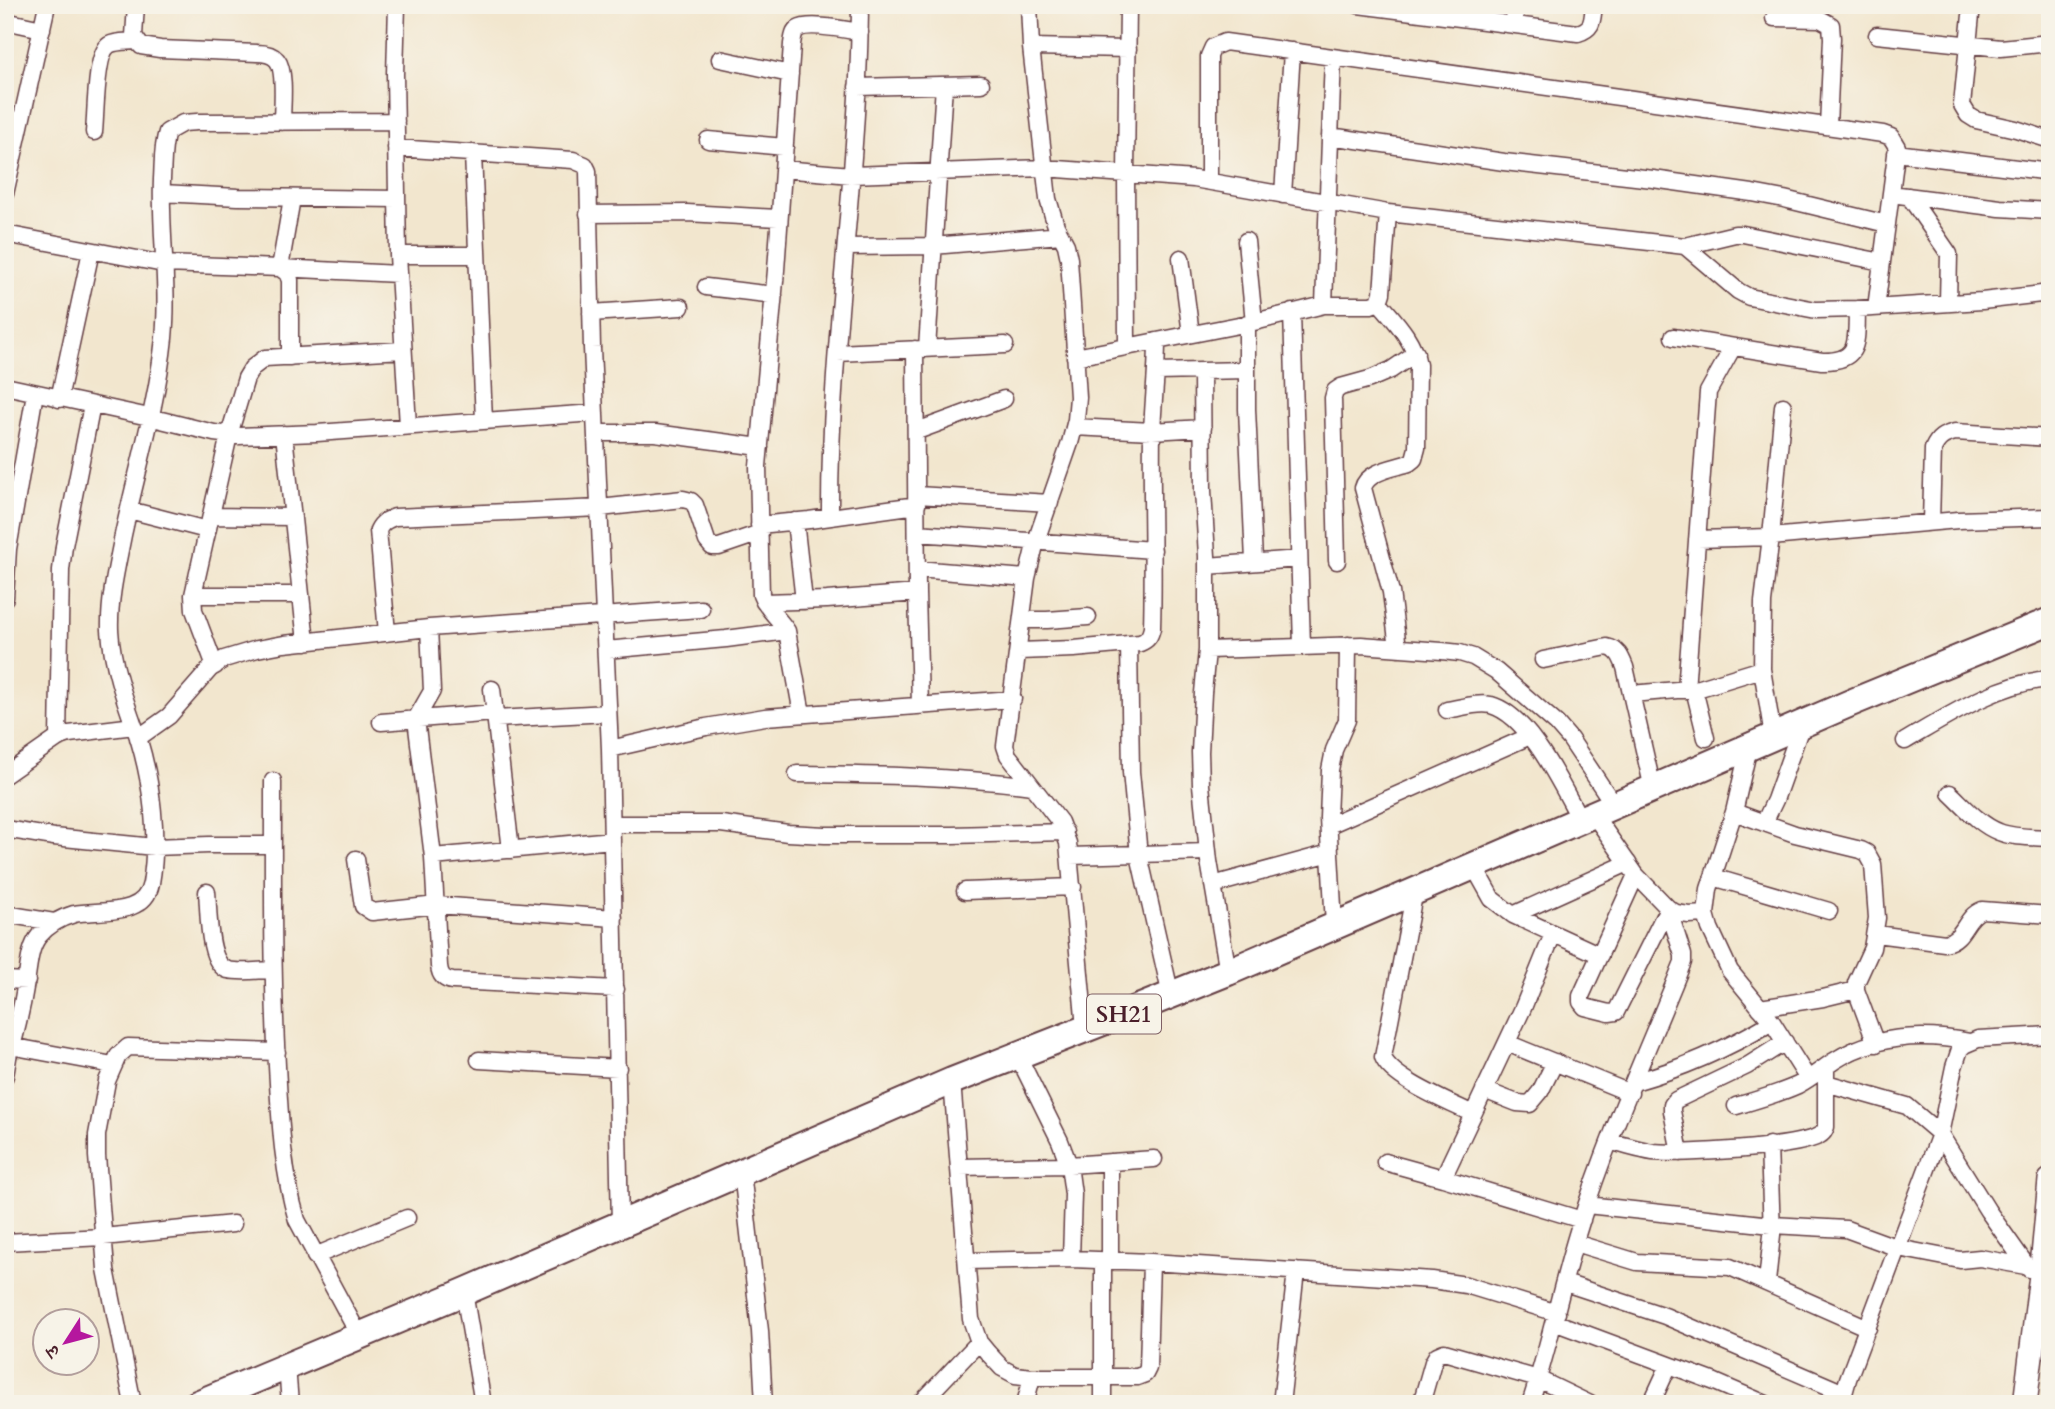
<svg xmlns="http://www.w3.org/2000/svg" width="2055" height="1409" viewBox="0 0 2055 1409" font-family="Cardo,'Noto Serif Devanagari',serif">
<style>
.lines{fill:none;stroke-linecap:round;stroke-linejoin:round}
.street-casing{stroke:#633d43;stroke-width:19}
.secondary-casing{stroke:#633d43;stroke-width:26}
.primary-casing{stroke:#633d43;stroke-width:30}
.street{stroke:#fff;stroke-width:16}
.secondary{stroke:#fff;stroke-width:23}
.primary{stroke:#fff;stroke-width:26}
.labels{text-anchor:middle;stroke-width:5;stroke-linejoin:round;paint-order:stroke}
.shield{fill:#f7f3e8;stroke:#7e5f64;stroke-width:2}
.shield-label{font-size:23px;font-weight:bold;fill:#4a1f2b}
</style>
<rect width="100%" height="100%" fill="#f7f3e8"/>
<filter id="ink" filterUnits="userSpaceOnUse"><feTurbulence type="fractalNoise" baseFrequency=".0143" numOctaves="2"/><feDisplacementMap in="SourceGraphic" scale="14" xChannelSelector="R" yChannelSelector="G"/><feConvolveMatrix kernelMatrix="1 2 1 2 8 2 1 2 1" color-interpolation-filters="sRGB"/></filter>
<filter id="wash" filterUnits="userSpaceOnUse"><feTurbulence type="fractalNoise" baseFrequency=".00686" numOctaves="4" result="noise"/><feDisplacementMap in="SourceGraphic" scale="28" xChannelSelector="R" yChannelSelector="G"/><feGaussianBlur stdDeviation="1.57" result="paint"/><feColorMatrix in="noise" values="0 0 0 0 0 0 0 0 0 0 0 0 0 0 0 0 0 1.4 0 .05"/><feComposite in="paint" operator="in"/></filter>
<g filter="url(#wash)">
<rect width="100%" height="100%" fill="#f2e6ce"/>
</g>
<g filter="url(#ink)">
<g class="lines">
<defs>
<path id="street" d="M136 5 134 36 141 46 160 49 257 53C265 53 272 54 277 60 286 71 282 107 282 122
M397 5 395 74 398 255 408 426
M1029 5 1031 47 1048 199 1056 226 1066 245 1069 259 1078 397 1076 420 1070 443 1036 541 1027 578 1005 746 1008 755 1060 822 1068 843 1085 1028
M1358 5 1578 33C1594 28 1592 20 1594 5
M1972 5 1962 105 1968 115 1976 120 2016 129 2050 140
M1774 18 1820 19 1831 25 1832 38 1828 126
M5 21 42 29
M1513 24 1517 5
M1877 35 2001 48 2050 43
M1031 47 1128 49
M720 59 790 74
M857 87 981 84
M94 132C96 115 95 54 109 45 116 41 128 42 136 41
M1330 136 1504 162 1653 179 1752 193 1784 199 1887 224
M708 140 785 147
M396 148 573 160 585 165 588 171 592 348 610 749 620 1225
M473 153 484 421
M1896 153 2050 172
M783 169 851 175 1044 168 1194 179 1388 213 1668 244 1685 246 1738 291 1749 297 1816 310 1857 309 1982 301 2050 293
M1209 181V56L1213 47 1225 42 1883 134 1891 137 1897 147 1876 308
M162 193 238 197 397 199
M5 194 47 5
M1891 194 2000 208 2050 211
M1283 195 1292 51
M1909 196 1949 254 1948 303
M292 198 280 268 398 274
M588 214 687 213 778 218
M5 234 164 264 280 268 287 273 290 280V357
M1246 241 1254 322
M1685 246 1735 234H1743L1882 262
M846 247 933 246 1061 235
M398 255H477
M1181 258 1191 334
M706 287 774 295
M1379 302C1395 321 1414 340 1418 365L1417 448 1414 459 1409 463C1395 468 1367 471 1363 488L1391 592 1398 648
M1324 305 1333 57
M1292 312 1302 646
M591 313 681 307
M1247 323V409L1254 561
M1673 337 1822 361C1861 362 1856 341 1857 309
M1127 346 1126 174 1128 5
M915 349 917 593 920 705
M927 349 944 85
M837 353 1005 345
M1075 357 1254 322 1324 305H1371L1379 302 1382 293 1388 213
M1157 372 1247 370
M1202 372 1203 491 1207 556V650L1203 693 1200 752 1201 785 1209 861 1228 972
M5 386 149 417 214 433 239 436 317 433 595 413
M59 399 91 251
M1074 427 1152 431 1203 428
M917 431 1004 399
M596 433H655L760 447
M284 434 306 642
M917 495 1050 503
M129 510 207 530
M211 516 293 517
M830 517C829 346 859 176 860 5
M795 521 804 601
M1931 522 1933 449C1938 438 1943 435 1955 432L2050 438
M759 525 809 520 917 505
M917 533 1153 550
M1697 539 1771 537 1958 520 2050 517
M1337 561 1333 398 1335 391 1341 387 1370 379 1391 370 1416 353
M1207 566 1299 559
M917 569 1027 578
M193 595H301
M5 598 8 549 35 393
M764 602 827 600 917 593
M1022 620H1047L1088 617
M429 628 432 691 416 719 433 857 439 966C440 976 444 980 453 981L616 989
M387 633 378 530C382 522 387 520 395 517L600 508 683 499 691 501 695 505 707 541 712 547H719L760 533
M1129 644 1131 772 1139 855 1171 996
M606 650 726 639 787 631
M1207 650 1361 645 1442 651 1460 653 1473 657 1496 671 1557 724 1570 739 1614 805
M1019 651 1074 649 1140 643C1148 640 1150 636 1152 628 1154 563 1151 498 1152 433 1153 402 1157 372 1157 341
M1543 660 1607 647C1618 649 1621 657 1625 667L1653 789
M215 666 194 610 193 595 229 435 246 378 252 368 265 358 403 350
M492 689 511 850
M1694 689 1706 738
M1686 690 1708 392 1733 347
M1631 694 1700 688 1762 669
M1447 710C1461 708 1477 702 1491 705 1530 716 1562 787 1581 821
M802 714 787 631C779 618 766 609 761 595L758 466 776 270 792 44C793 39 793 32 798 29 809 22 847 30 860 32
M496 719 608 713
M381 722 495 713
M1773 736 1762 669 1763 602 1771 537 1783 406
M58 738 61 570 64 546 92 405
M138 738 169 716 210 669 224 659 257 649 284 644 429 628 701 609
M1905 741C1948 716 2000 682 2050 679
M1749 747 1734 812 1709 889 1706 914 1710 928 1730 971 1772 1022 1808 1079
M610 749 706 727 765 717 1013 699
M797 774C876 775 954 776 1032 786
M5 775 58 738 69 734 134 726
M273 781C273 876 272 971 277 1066 280 1117 282 1170 297 1220L359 1335
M1950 793C1964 806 1980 825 1999 832 2014 838 2034 837 2050 838
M1734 812 1795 834 1861 850 1867 853 1873 864 1877 918 1872 948 1856 983V990L1876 1044
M1594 815 1636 875 1668 908 1676 913 1689 915 1706 914
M1764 823 1775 800 1802 724
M612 824H721L788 833 825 835H952L1065 832
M1329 825 1530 736
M5 829 54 837 154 847 209 845H273
M1070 856 1208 852
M433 857 612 840
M356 859 363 906 372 912 437 905 614 918
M1473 865 1492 899 1513 915 1600 955
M1636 875 1581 996V1002L1585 1007 1609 1013 1616 1012 1668 908
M1713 877 1829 911
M1213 885 1330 853
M1415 890 1383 1057C1391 1079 1451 1103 1473 1114
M965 891 1073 887
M207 892C209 910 207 964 228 970 241 973 260 970 273 970
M5 914 54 922
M1513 915 1628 863
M1334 925 1328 818 1330 770 1334 750 1347 720 1348 645
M1876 934 1945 943C1965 939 1964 917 1982 910L2050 915
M5 980 27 981
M1760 1008 1823 998 1856 990
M1507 1043 1630 1093
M5 1049 10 1046 14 1039C19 1020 23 1001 26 982 29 967 29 948 39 936 48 925 60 918 74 914 99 909 145 918 151 883 159 836 152 783 138 737 126 703 112 666 110 630 109 598 117 566 123 535 137 470 157 404 164 338 169 286 160 232 162 179 163 164 162 147 167 132L183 123 197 122 396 121
M1017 1054 1060 1141 1069 1165 1073 1194 1071 1259
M479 1060 618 1068
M5 1076 10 1046 113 1065
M952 1081 971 1319 979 1342 988 1353 1002 1368 1015 1375 1032 1377H1137L1145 1374 1148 1368 1151 1262
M1634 1082C1685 1068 1727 1049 1772 1022
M1826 1083 1907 1106 1940 1134 1988 1211 2029 1269
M1484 1090 1517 1103 1530 1104 1540 1092 1555 1062
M1736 1106C1757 1100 1778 1094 1798 1085 1811 1078 1822 1069 1834 1061 1875 1035 1924 1033 1970 1042
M1611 1142C1625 1145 1639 1150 1653 1152 1679 1155 1802 1148 1820 1135 1824 1133 1824 1131 1826 1127V1067
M1680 1153 1672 1111V1105L1676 1100 1747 1066 1785 1042
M1110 1162V1260
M1385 1162 1443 1178 1582 1220
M959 1167 1069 1165 1154 1159
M742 1172 760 1331 764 1404
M1443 1178 1523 1008 1553 934
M1587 1205 1772 1225 1846 1229 1898 1248 1960 1260 1980 1258 2026 1266
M5 1242 103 1237 233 1224
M1575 1243 1637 1262 1730 1267 1868 1328
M315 1256 407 1218
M967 1261 1071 1259 1151 1262 1432 1280 1466 1285 1557 1313
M1767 1282 1772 1235 1769 1145
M1565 1283 1665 1316 1844 1393
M464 1292 483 1404
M1554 1322 1715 1382 1766 1404
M287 1366 290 1404
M133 1404 106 1269 97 1156V1135L107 1081 118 1056 128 1047 277 1052
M920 1404 979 1342
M1025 1404 1032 1377
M1103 1404V1260
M1281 1404 1296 1271
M1421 1404 1433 1362 1437 1355 1444 1352 1538 1379 1590 1404
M1530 1404C1550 1345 1561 1284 1580 1225 1608 1135 1648 1049 1683 962V955L1668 908
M1651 1404 1669 1365
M1841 1404 1848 1379 1940 1134 1954 1067 1960 1049 1964 1045 1978 1039 2050 1035"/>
<path id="secondary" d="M2025 1404 2042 1267 2050 1180"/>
<path id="primary" d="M197 1404 464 1292 952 1081 1126 1013 1228 972 1853 702 2050 621"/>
</defs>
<use href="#street" class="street-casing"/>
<use href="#secondary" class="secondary-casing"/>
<use href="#primary" class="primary-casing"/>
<use href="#street" class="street"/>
<use href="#secondary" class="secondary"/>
<use href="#primary" class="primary"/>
</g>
</g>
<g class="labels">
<rect class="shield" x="1087" y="994.5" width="74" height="39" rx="5"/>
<g class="shield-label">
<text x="1124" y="1022">SH21</text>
</g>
</g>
<rect width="2055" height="1409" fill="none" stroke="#f7f3e8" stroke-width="28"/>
<g transform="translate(66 1342) rotate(234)"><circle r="33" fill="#f7f3e8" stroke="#b29e9c" stroke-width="2"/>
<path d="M0-5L12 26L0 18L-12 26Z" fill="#b5179e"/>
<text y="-10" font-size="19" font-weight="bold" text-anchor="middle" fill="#4a1f2b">उ</text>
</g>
</svg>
